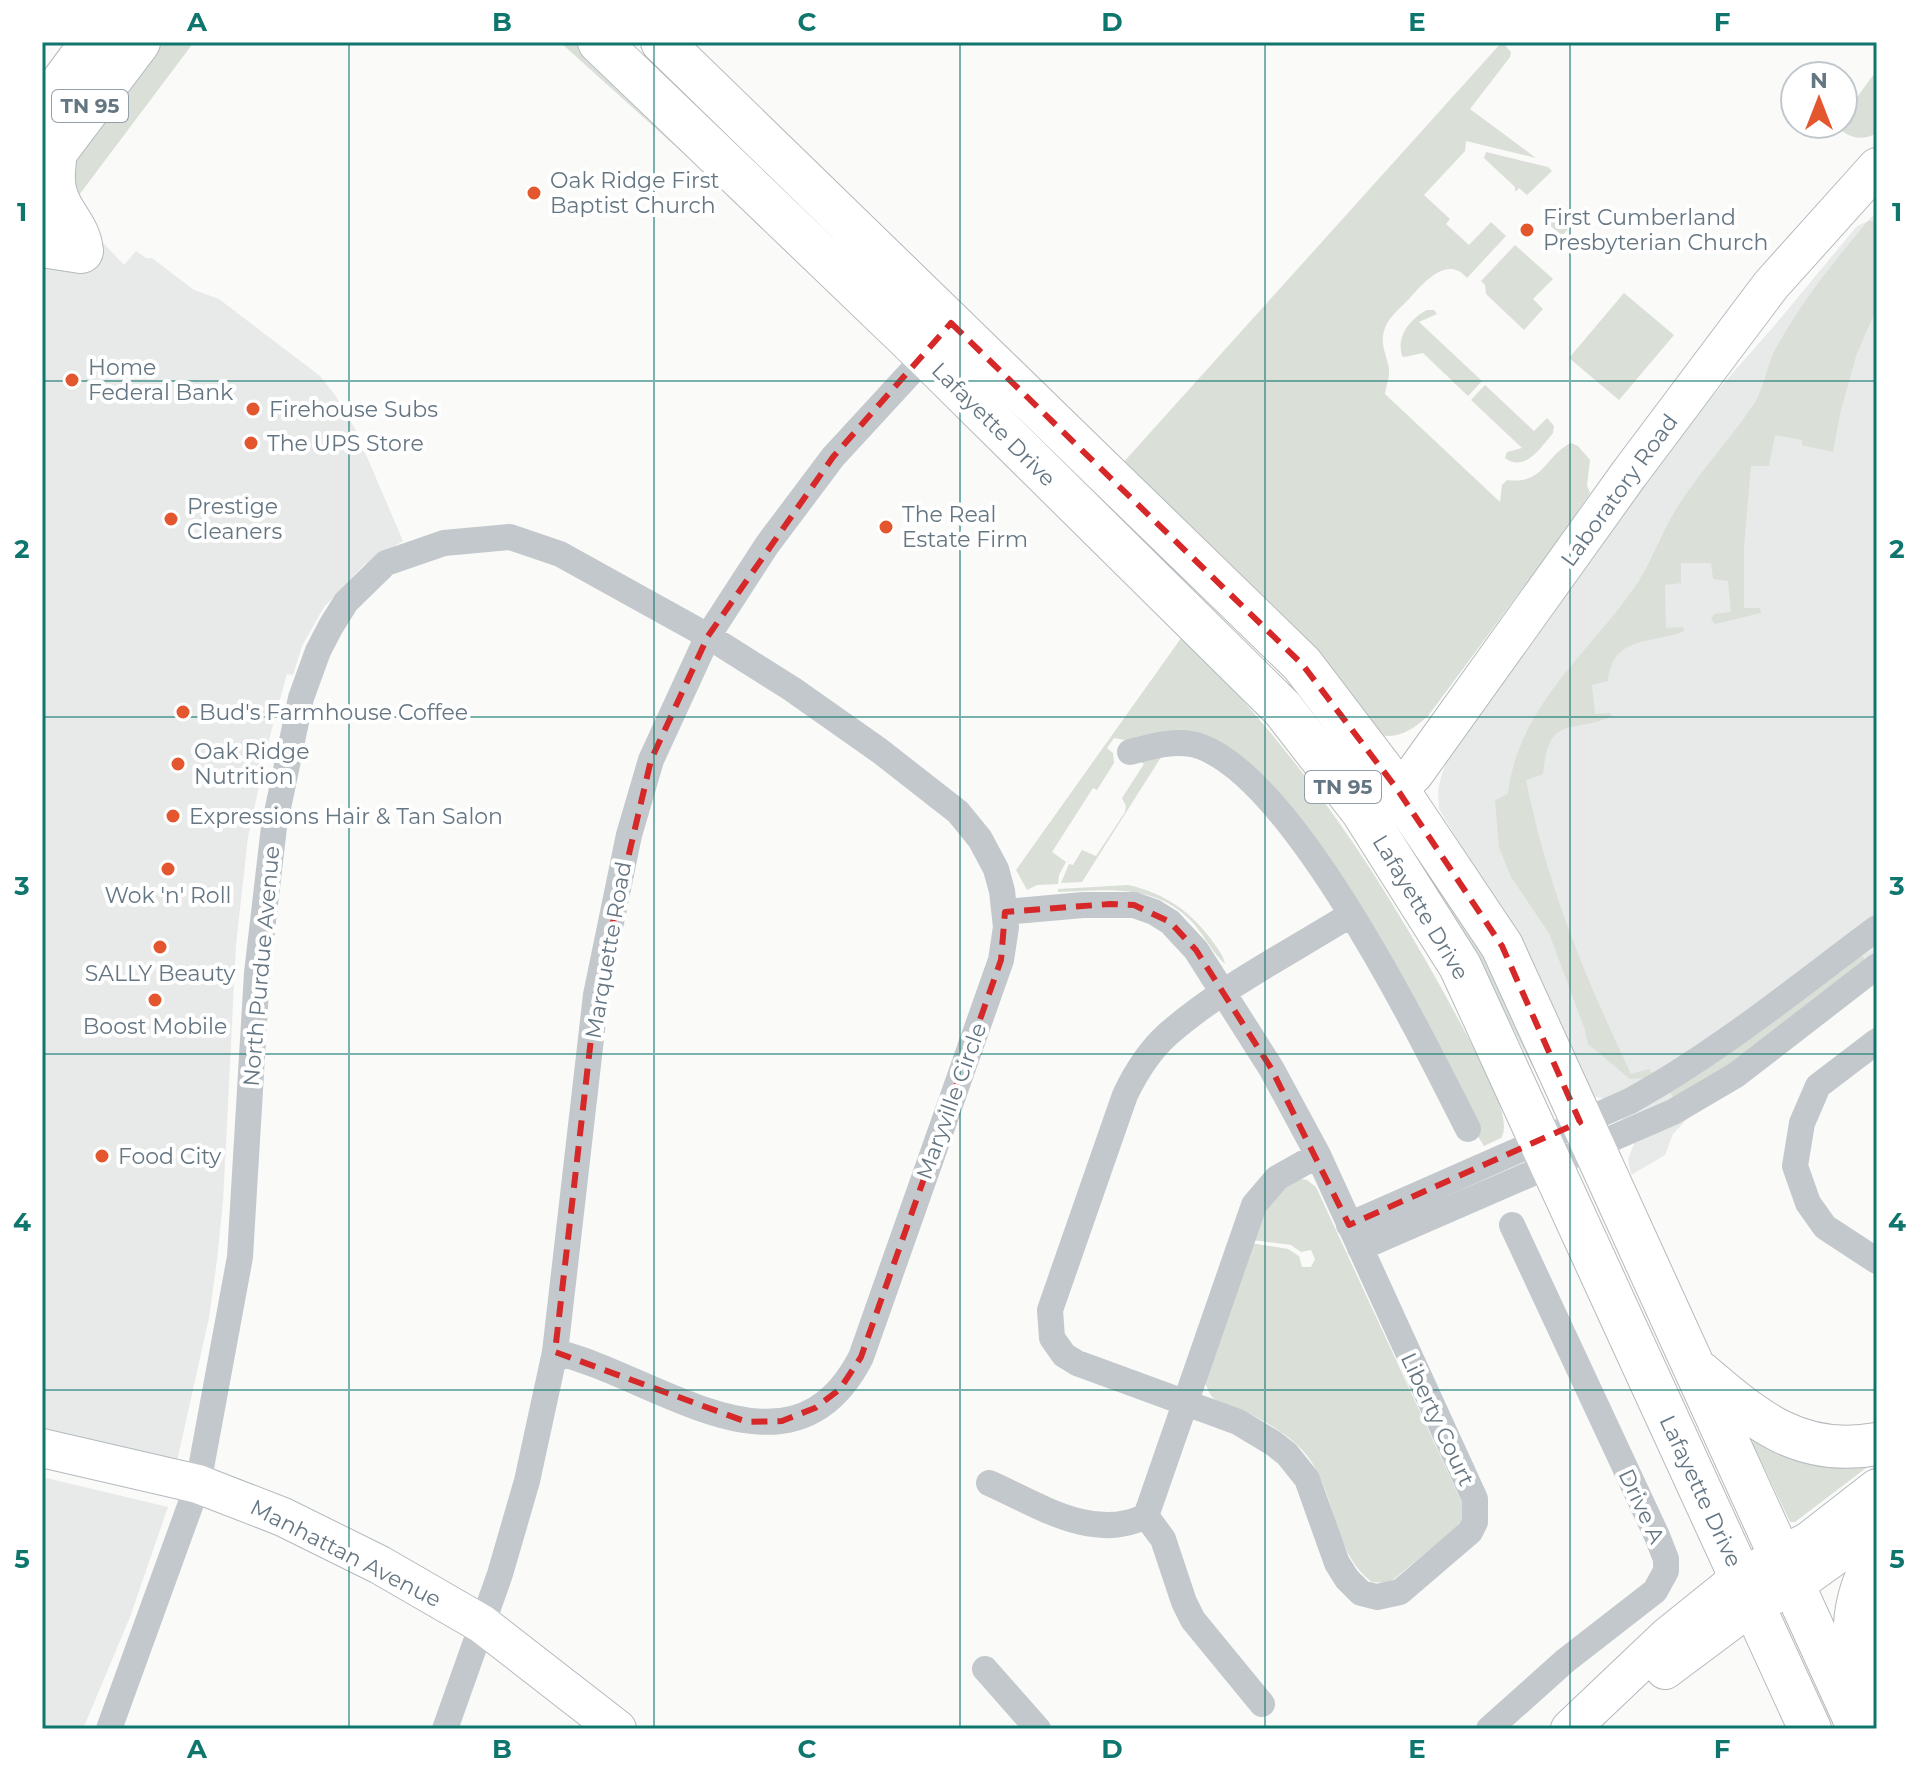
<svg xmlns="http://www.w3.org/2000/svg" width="1919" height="1771" viewBox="0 0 1919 1771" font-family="Montserrat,sans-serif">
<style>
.built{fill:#e8e9e9}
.green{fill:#dadfd7}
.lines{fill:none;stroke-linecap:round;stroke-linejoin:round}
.secondary-casing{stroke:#b3babf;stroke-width:40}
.primary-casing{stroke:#b5babe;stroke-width:44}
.highway-casing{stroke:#b4b9bd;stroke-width:46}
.street{stroke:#c3c8cc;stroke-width:26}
.secondary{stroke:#fff;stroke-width:38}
.primary{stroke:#fff;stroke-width:42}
.highway{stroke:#fff;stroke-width:44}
.marked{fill:none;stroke:#d62828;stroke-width:6;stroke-dasharray:16 10;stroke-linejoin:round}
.grid{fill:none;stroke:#0f766e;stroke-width:2;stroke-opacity:0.55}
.poi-dot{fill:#e4572e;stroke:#fff;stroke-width:3}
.labels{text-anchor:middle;stroke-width:8;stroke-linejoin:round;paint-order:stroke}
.shield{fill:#fff;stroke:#939fa8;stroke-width:2}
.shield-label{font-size:20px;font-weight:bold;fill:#657683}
.poi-label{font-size:22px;fill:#657683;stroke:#fff;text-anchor:start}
.street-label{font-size:22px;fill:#657683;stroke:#fff}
.neatline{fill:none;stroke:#0f766e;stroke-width:3}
.grid-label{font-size:26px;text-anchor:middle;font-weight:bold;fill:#0f766e}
</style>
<rect width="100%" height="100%" fill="#fafaf8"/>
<path class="built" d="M73 211 124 265 136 251 146 258H152L194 290 219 299 320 376 335 395 355 429 403 541 364 565 324 607 302 646 293 675 287 674 271 732 248 837 236 945 223 1202 217 1260 209 1318 177 1461 83 1440 42 1428V254Z
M1877 211V978L1688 1118 1673 1134 1665 1155 1631 1175 1628 1159 1634 1144 1612 1098 1605 1099 1592 1096 1501 912 1439 809 1438 789 1442 774 1447 760 1674 440 1774 326 1857 226 1868 221Z
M42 1477 168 1507 130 1617 83 1729H42Z"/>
<path class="green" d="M153 42H194L70 207V151Z
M560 42H575L881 332Z
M1502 42 1511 52 1510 57 1470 109 1536 158 1466 141 1465 151 1424 195 1450 219 1446 224 1469 245 1491 222 1506 236 1467 278C1446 253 1421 286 1407 301 1398 310 1387 319 1384 331 1380 346 1387 355 1389 369 1390 376 1386 386 1385 394L1500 502 1502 485 1507 480C1545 485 1545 455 1571 443L1578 446 1590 460 1587 485 1590 493 1557 542 1428 716C1413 729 1400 739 1380 735L1121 465Z
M1877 70V133C1858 143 1848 136 1832 124H1843V116Z
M1486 152 1548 167 1552 171 1527 195 1519 188 1515 192V187L1484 158Z
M1556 204 1575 221 1562 236 1543 219Z
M1868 221H1877V307L1856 356 1840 414 1833 452 1802 445V440L1775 435 1769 466H1751L1744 547V608H1760L1761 613 1715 624 1711 619 1714 614 1731 612 1728 581 1713 579 1711 563H1681V583L1665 585 1666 628 1683 627 1684 631C1652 644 1612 635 1608 681L1592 685 1595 714 1610 713 1612 716C1570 735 1549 713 1543 774L1526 780C1547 886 1585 977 1631 1074L1649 1069 1652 1074 1647 1078 1630 1079 1588 1044 1585 1030 1549 933 1511 877 1499 847 1495 800 1508 794C1518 708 1584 658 1632 591 1650 567 1659 537 1675 511 1698 473 1729 441 1754 404 1765 387 1766 366 1776 348 1802 301 1834 261 1868 221Z
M1515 245 1553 279 1533 299 1543 309 1524 330 1486 294 1485 285 1481 281Z
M1624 293 1674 335 1619 400 1569 358Z
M1427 310H1434L1437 314 1419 322 1482 381 1468 396 1423 353 1404 357 1402 356C1396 336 1410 319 1427 310Z
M1485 385 1534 431 1547 418 1554 426 1553 433C1541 447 1525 473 1505 458L1507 452 1522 448 1471 400Z
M1184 634C1229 684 1274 734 1314 788 1374 868 1424 954 1471 1043 1481 1062 1514 1120 1501 1138L1484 1146 1245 763 1114 738 1107 748 1113 753 1114 763 1097 790 1093 788 1052 852 1066 862 1059 875 1058 884 1037 885 1027 890 1016 870Z
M1163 754 1082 882 1061 883 1069 864 1073 865 1082 850 1096 856 1125 812 1126 806 1122 798 1144 764 1138 760Z
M1409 833 1484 954 1547 1095 1483 970 1394 844Z
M1128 885C1164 893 1191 911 1213 942 1218 949 1223 955 1225 964 1213 953 1205 937 1194 924 1157 883 1108 890 1058 892V889Z
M1859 954 1863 956 1865 962 1758 1046 1675 1101 1668 1089Z
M1301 1179 1307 1180 1316 1187 1464 1507 1461 1522 1456 1528 1389 1583 1372 1582C1331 1552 1337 1489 1304 1452 1290 1436 1268 1423 1248 1413 1238 1408 1224 1406 1214 1399 1209 1394 1208 1389 1205 1383L1251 1243 1288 1249 1299 1256 1302 1267H1311L1315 1259 1311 1250 1301 1252 1291 1245 1252 1240 1273 1195Z
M1749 1436 1870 1465 1795 1522H1790Z"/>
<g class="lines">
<defs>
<path id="secondary" d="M1371 805 1397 789 1414 774 1629 474 1771 285 1877 167
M42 1448 198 1484 283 1517 380 1565 482 1624 617 1729
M1665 1670 1752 1605 1793 1586 1877 1526
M1570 1729 1668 1636 1740 1578 1809 1541 1877 1488"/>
<path id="primary" d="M599 42 926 356 1282 708 1362 811 1460 966 1810 1729
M662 42 1302 664 1397 789 1502 946 1859 1729
M1701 1373C1756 1420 1800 1458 1877 1444
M1867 1700C1849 1653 1849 1601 1877 1557"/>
<path id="highway" d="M42 111 93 42
M42 169 138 42
M42 245 81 251C79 231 67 221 59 204 50 187 53 169 55 151"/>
</defs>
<use href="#secondary" class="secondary-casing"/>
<use href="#primary" class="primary-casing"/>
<use href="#highway" class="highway-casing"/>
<path class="street" d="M1130 752C1153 746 1179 738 1202 747 1297 784 1421 1036 1468 1129
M1005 912 1083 905H1134L1154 912 1170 922 1196 950 1271 1068 1318 1155 1475 1499V1522L1470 1532 1400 1592 1377 1597 1361 1593 1347 1579 1337 1563 1307 1479 1287 1454 1273 1443 1238 1422 1077 1363 1064 1355 1052 1338 1050 1310 1125 1095C1136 1072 1149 1051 1168 1034 1222 987 1289 953 1350 915
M1877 1041 1818 1086 1802 1123 1795 1166 1808 1203 1825 1227 1877 1261
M1349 1225 1630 1101C1719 1052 1796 988 1877 928
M1360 1248 1673 1112 1736 1075 1877 966
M989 1483C1037 1504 1093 1543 1146 1516L1254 1205 1277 1178 1318 1155
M1146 1516 1163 1539 1184 1602 1193 1620 1262 1704
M985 1669 1038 1729
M109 1729 198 1484 240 1257 257 973 274 827 301 698 318 651 331 626 346 602 386 563 444 543 510 537 560 554 708 636 792 689 880 751 958 812 980 839 996 869 1002 891 1006 927 1001 960 861 1357C791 1494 656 1375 555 1352
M445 1729 500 1574 527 1481 555 1352 596 995 629 835 651 760 708 636 767 545 833 457 926 356
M1489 1729 1565 1661 1655 1591 1666 1571V1559L1657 1536 1512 1225"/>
<use href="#secondary" class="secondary"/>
<use href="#primary" class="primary"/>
<use href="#highway" class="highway"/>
</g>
<path class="marked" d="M951 323 1302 664 1397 789 1502 946 1580 1122 1349 1225 1271 1068 1196 950 1170 922 1134 905 1110 904 1005 912 1001 960 861 1357 840 1389 815 1408 782 1421 747 1422 555 1352 596 995 651 760 708 636 833 457Z"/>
<path class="grid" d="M349 42V1729M654 42V1729M960 42V1729M1265 42V1729M1570 42V1729M42 381H1877M42 717H1877M42 1054H1877M42 1390H1877"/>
<g class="poi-dot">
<circle cx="534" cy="193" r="8"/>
<circle cx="1527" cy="230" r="8"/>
<circle cx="72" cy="380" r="8"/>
<circle cx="253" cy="409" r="8"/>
<circle cx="251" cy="443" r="8"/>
<circle cx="171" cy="519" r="8"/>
<circle cx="886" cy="527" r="8"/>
<circle cx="183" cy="712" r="8"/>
<circle cx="178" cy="764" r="8"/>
<circle cx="173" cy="816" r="8"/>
<circle cx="168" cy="869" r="8"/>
<circle cx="160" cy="947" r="8"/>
<circle cx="155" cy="1000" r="8"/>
<circle cx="102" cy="1156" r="8"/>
</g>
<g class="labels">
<g class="shield">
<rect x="52" y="90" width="76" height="32" rx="6"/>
<rect x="1305" y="771" width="76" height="32" rx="6"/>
</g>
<g class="shield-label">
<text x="90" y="113">TN 95</text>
<text x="1343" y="794">TN 95</text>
</g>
<g class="poi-label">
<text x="550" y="188">Oak Ridge First<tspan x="550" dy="25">Baptist Church</tspan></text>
<text x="1543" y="225">First Cumberland<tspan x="1543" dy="25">Presbyterian Church</tspan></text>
<text x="88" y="375">Home<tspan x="88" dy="25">Federal Bank</tspan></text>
<text x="269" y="417">Firehouse Subs</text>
<text x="267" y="451">The UPS Store</text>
<text x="187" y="514">Prestige<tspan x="187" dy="25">Cleaners</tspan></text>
<text x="902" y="522">The Real<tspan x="902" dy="25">Estate Firm</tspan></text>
<text x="199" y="720">Bud's Farmhouse Coffee</text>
<text x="194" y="759">Oak Ridge<tspan x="194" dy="25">Nutrition</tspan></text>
<text x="189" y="824">Expressions Hair &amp; Tan Salon</text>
<text x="168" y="903" text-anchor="middle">Wok 'n' Roll</text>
<text x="160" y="981" text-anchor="middle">SALLY Beauty</text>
<text x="155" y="1034" text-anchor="middle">Boost Mobile</text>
<text x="118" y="1164">Food City</text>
</g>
<g class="street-label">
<text transform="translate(994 424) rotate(45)" y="8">Lafayette Drive</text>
<text transform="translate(1619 490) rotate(-54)" y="8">Laboratory Road</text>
<text transform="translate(1421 907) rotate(59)" y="8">Lafayette Drive</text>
<text transform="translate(608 950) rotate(-80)" y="8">Marquette Road</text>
<text transform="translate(261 966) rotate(-85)" y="8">North Purdue Avenue</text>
<text transform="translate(951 1101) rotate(-70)" y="8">Maryville Circle</text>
<text transform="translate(1438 1419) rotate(65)" y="8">Liberty Court</text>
<text transform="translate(1701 1491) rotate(65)" y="8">Lafayette Drive</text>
<text transform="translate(1642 1506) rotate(65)" y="8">Drive A</text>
<text transform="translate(346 1553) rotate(27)" y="8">Manhattan Avenue</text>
</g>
</g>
<rect width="1919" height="1771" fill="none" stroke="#ffffff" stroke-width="88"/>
<g transform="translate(1819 100)"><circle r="38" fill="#ffffff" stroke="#c1c8cd" stroke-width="2"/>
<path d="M0-6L14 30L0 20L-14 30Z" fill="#e4572e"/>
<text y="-12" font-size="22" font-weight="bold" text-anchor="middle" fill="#657683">N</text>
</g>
<rect x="44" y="44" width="1831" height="1683" class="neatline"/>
<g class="grid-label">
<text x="197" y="31">A</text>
<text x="502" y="31">B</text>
<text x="807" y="31">C</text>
<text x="1112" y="31">D</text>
<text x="1417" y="31">E</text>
<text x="1722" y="31">F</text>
<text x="22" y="221">1</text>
<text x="1897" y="221">1</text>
<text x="22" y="558">2</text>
<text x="1897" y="558">2</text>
<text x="22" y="895">3</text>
<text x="1897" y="895">3</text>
<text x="22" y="1231">4</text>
<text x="1897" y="1231">4</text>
<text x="22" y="1568">5</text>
<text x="1897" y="1568">5</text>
<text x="197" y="1758">A</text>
<text x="502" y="1758">B</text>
<text x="807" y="1758">C</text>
<text x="1112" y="1758">D</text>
<text x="1417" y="1758">E</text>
<text x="1722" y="1758">F</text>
</g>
</svg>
